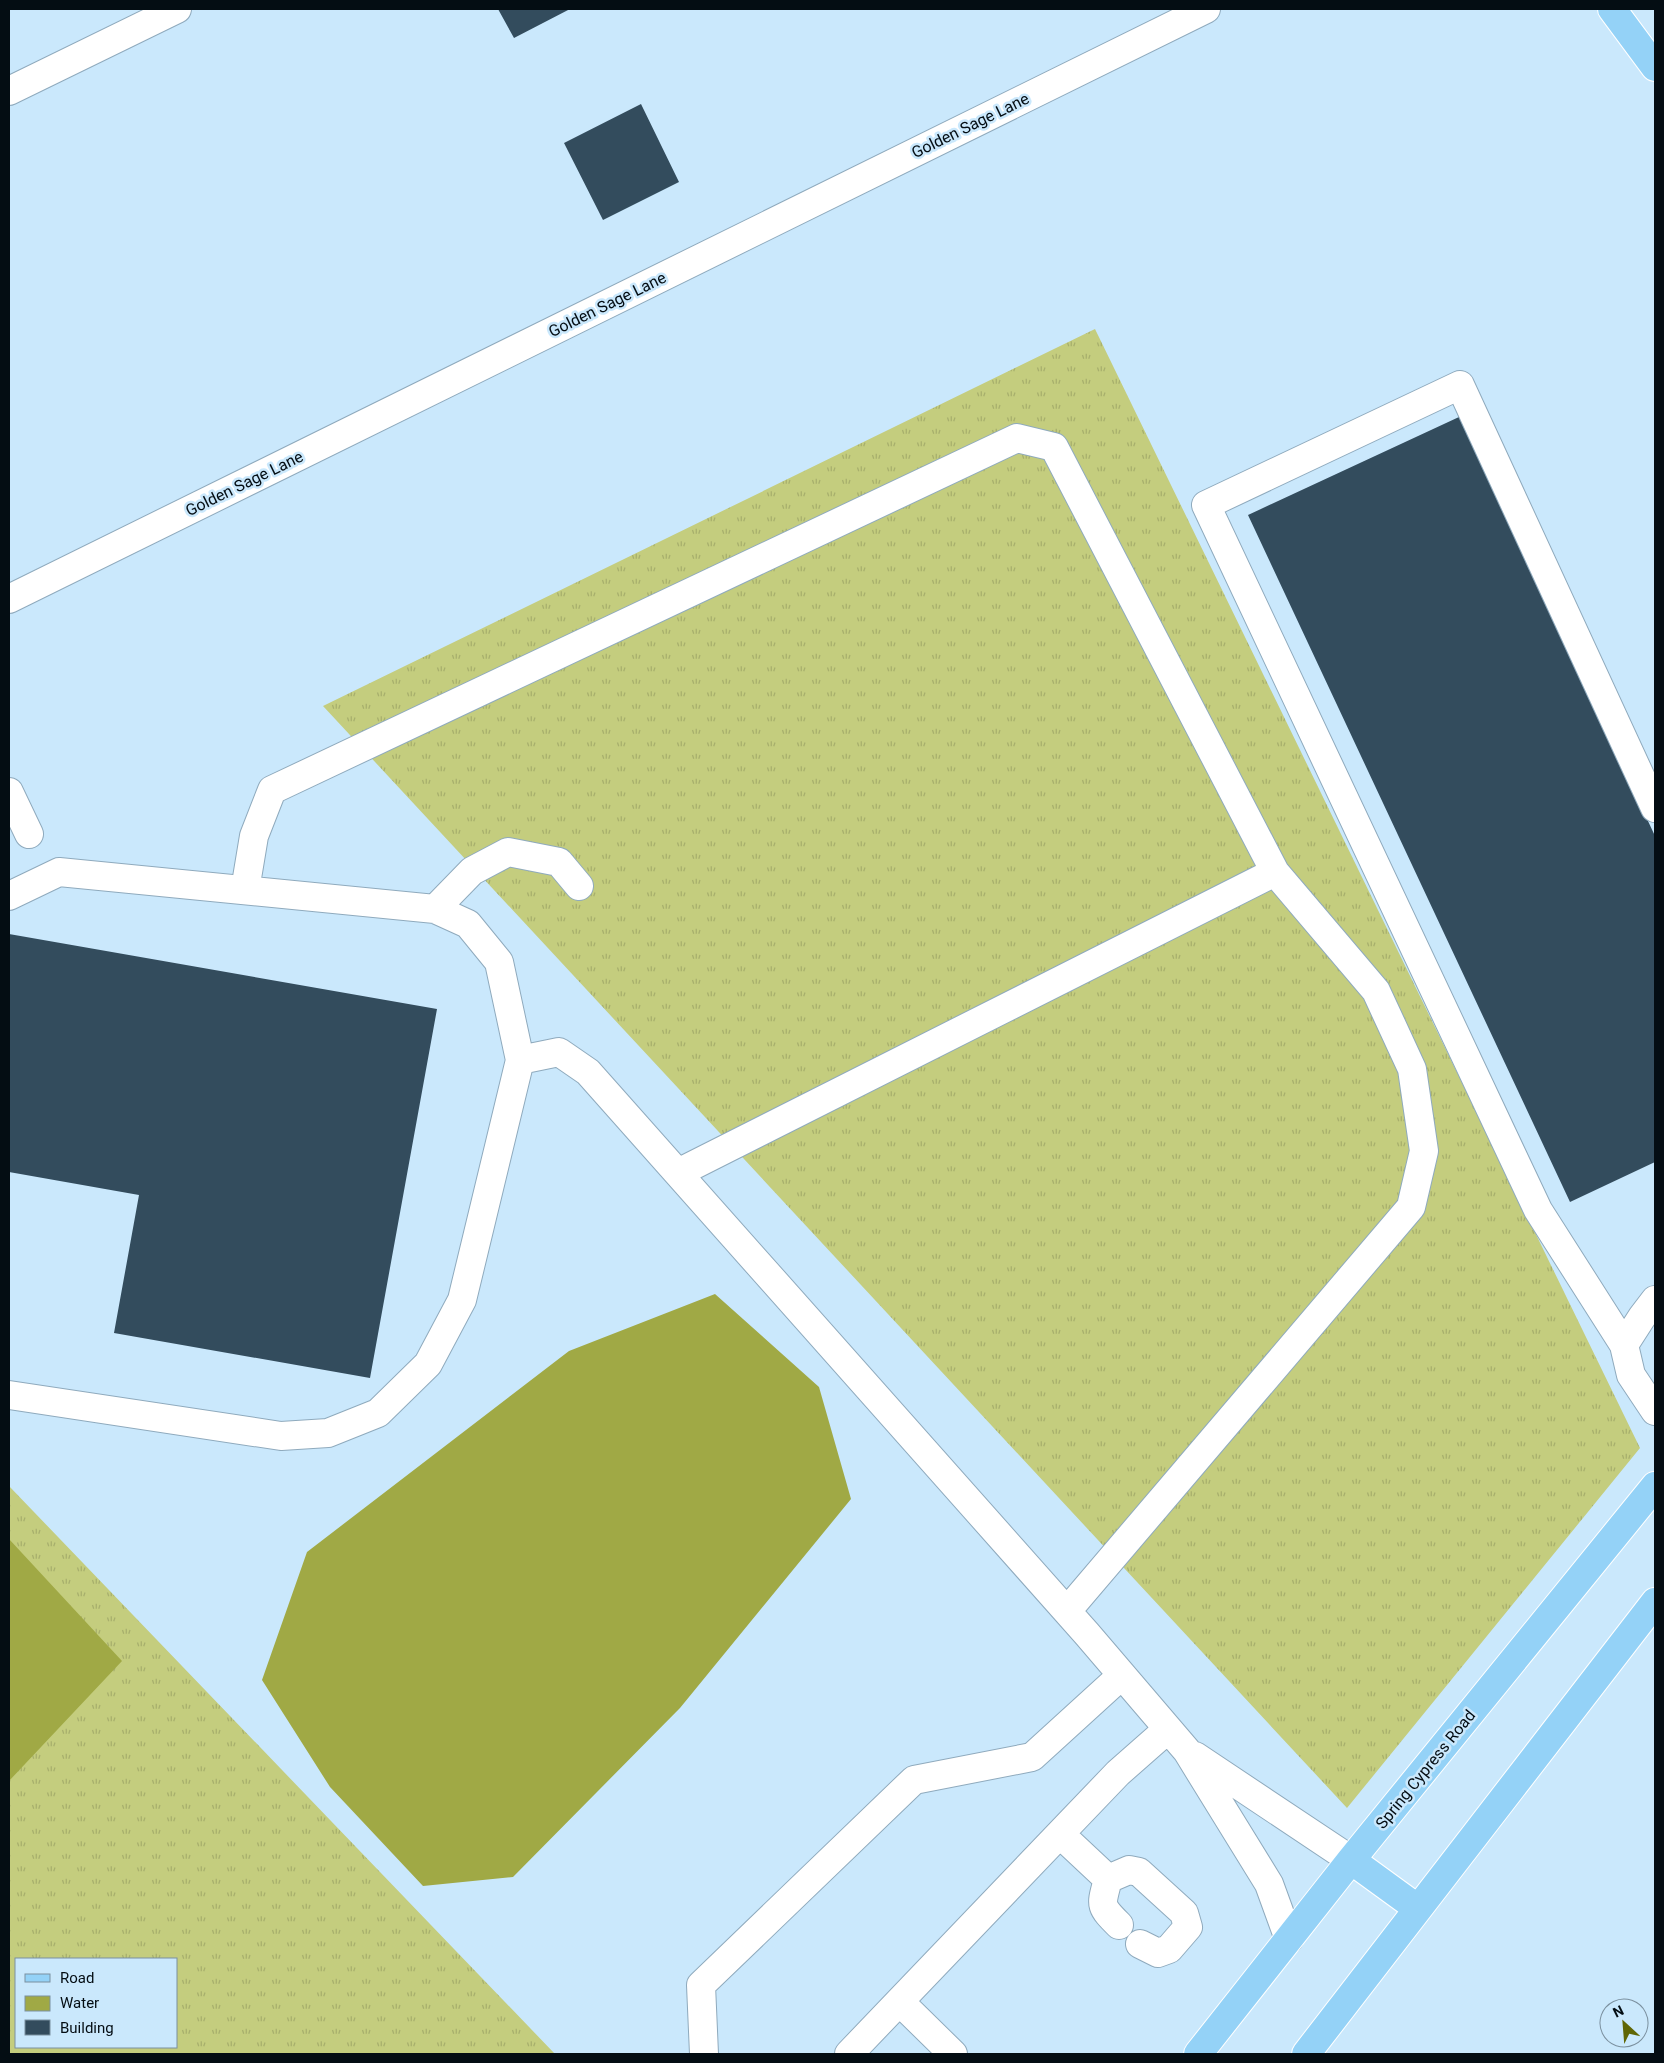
<svg xmlns="http://www.w3.org/2000/svg" width="1664" height="2063" viewBox="0 0 1664 2063" font-family="Roboto,sans-serif">
<style>
.grass{fill:url(#grass-tufts);fill-rule:evenodd}
.water{fill:#a0a945}
.building{fill:#334c5d}
.lines{fill:none;stroke-linecap:round;stroke-linejoin:round}
.minor-casing{stroke:#8faabd;stroke-width:30}
.major-casing{stroke:#fff;stroke-width:30}
.minor{stroke:#fff;stroke-width:28}
.major{stroke:#94d2f7;stroke-width:28}
.labels{text-anchor:middle;stroke-width:5;stroke-linejoin:round;paint-order:stroke}
.street-label{font-size:16px;fill:#040d13;stroke:#cae8fc}
</style>
<defs>
<pattern id="grass-tufts" width="24" height="20" patternUnits="userSpaceOnUse" patternTransform="scale(1.25)"><rect width="24" height="20" fill="#c4cd7e"/><path d="M3 7l-1-3M5 7V3M7 7l1-3M15 17l-1-3M17 17v-4M19 17l1-3" fill="none" stroke="#a7af6c"/></pattern>
</defs>
<rect width="100%" height="100%" fill="#cae8fc"/>
<path class="grass" d="M1095 329 1640 1448 1347 1808 323 706Z
M9 1486 555 2054H9ZM16 1959H176V2047H16Z"/>
<path class="water" d="M715 1294 819 1387 851 1499 680 1708 513 1877 423 1886 330 1787 262 1680 307 1552 569 1351Z
M9 1539 122 1661 9 1781Z"/>
<path class="building" d="M498 9H570L514 38Z
M641 104 679 182 603 220 564 143Z
M1459 417 1655 836V1162L1570 1202 1248 515Z
M9 934 437 1009 370 1378 114 1333 139 1195 9 1172Z"/>
<g class="lines">
<defs>
<path id="minor" d="M9 91 177 9
M9 599 1206 9
M9 792 29 834
M245 890 254 836 272 790 1017 438 1054 447 1275 872
M9 896 59 872 435 909 468 924 499 962 520 1060 462 1300 428 1364 378 1413 328 1433 281 1436 9 1395
M435 909 472 871 508 852 559 862 579 886
M520 1060 559 1052 588 1072 1087 1634 1187 1751 1269 1884 1289 1939
M678 1173 1275 872 1376 991 1412 1069 1424 1151 1411 1207 1067 1611
M1655 1300 1642 1317 1624 1345 1631 1375 1655 1411
M1624 1345 1538 1210 1206 505 1460 385 1655 808
M1195 1756 1351 1860
M1060 1834 1108 1879 1129 1870 1139 1872 1184 1913 1188 1927 1169 1949 1158 1953 1140 1944
M1108 1879C1101 1906 1099 1905 1119 1925
M900 2002 953 2054
M704 2054 701 1985 914 1780 1032 1757 1122 1675
M849 2054 1118 1773 1168 1729"/>
<path id="major" d="M1612 9 1655 67
M1351 1860 1417 1908
M1198 2054 1351 1860 1655 1486
M1306 2054 1655 1602"/>
</defs>
<use href="#minor" class="minor-casing"/>
<use href="#major" class="major-casing"/>
<use href="#minor" class="minor"/>
<use href="#major" class="major"/>
</g>
<g class="labels">
<g class="street-label">
<text transform="translate(970 125) rotate(-26)" y="6">Golden Sage Lane</text>
<text transform="translate(607 304) rotate(-26)" y="6">Golden Sage Lane</text>
<text transform="translate(244 483) rotate(-26)" y="6">Golden Sage Lane</text>
<text transform="translate(1425 1769) rotate(-51)" y="6">Spring Cypress Road</text>
</g>
</g>
<rect width="1664" height="2063" fill="none" stroke="#040d13" stroke-width="20"/>
<rect x="15" y="1958" width="162" height="90" fill="#cae8fc" stroke="#7b909f"/>
<rect x="25" y="1974" width="25" height="8" fill="#94d2f7" stroke="#7b909f"/>
<text x="60" y="1983" font-size="15" fill="#040d13">Road</text>
<rect x="25" y="1996" width="25" height="15" fill="#a0a945" stroke="#7b909f"/>
<text x="60" y="2008" font-size="15" fill="#040d13">Water</text>
<rect x="25" y="2020" width="25" height="15" fill="#334c5d" stroke="#7b909f"/>
<text x="60" y="2033" font-size="15" fill="#040d13">Building</text>
<g transform="translate(1624 2023) rotate(334)"><circle r="24" fill="#cae8fc" stroke="#7b909f"/>
<path d="M0-4L9 19L0 12L-9 19Z" fill="#5f6605"/>
<text y="-8" font-size="14" font-weight="bold" text-anchor="middle" fill="#040d13">N</text>
</g>
</svg>
